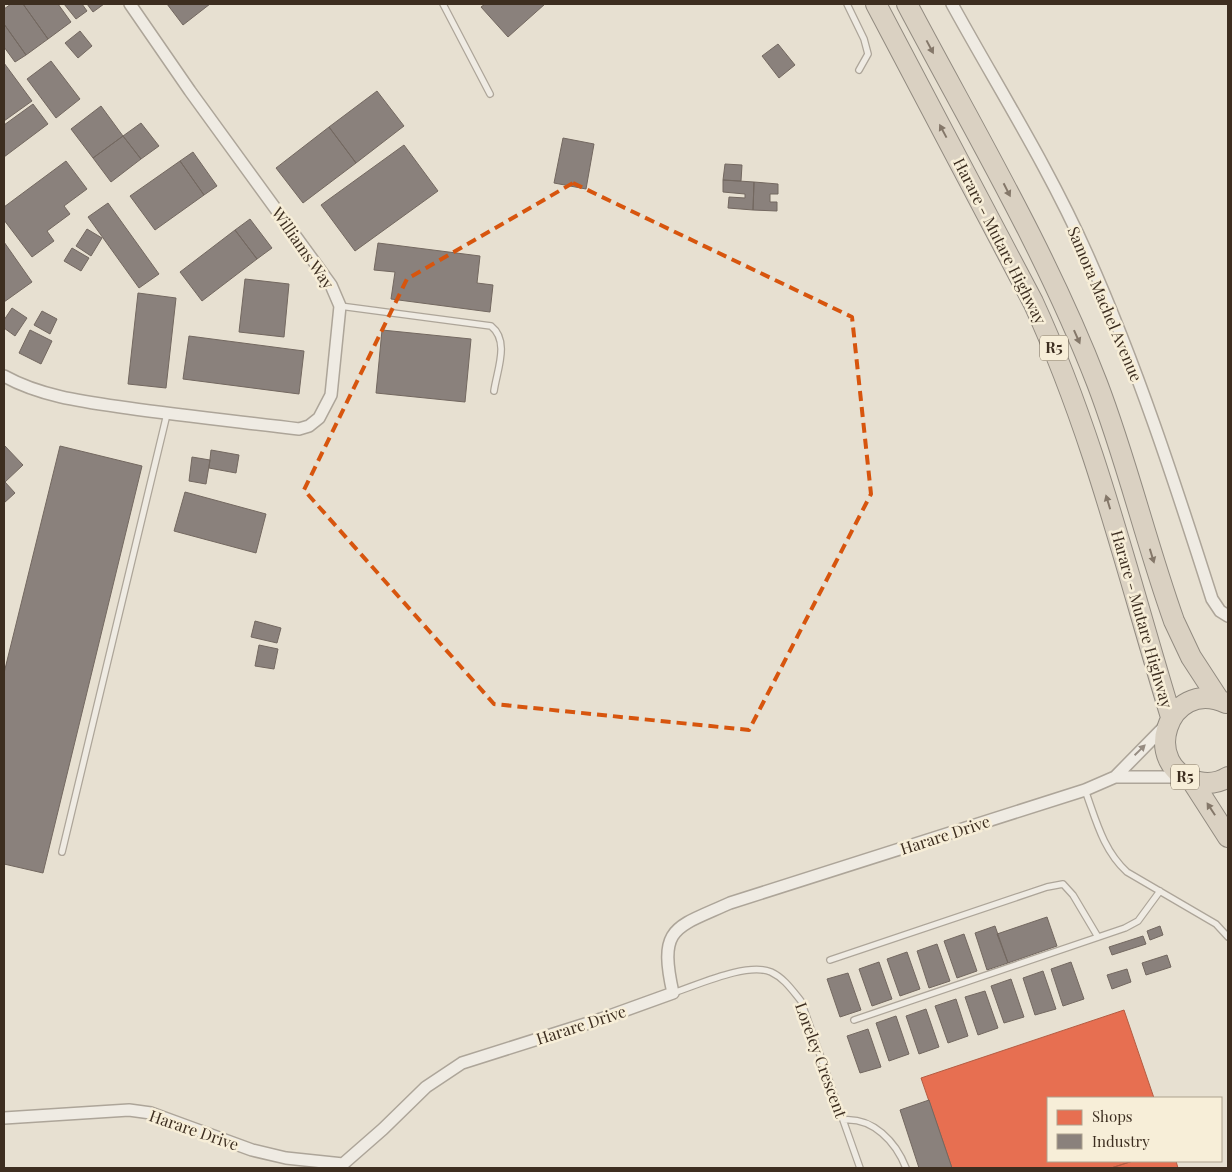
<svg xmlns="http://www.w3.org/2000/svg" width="1232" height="1172" viewBox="0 0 1232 1172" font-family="'Playfair Display',serif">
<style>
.shops{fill:#e76f51;stroke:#b45c42}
.industry{fill:#8a817c;stroke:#736860}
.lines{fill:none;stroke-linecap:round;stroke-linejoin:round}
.lane-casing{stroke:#ada599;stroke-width:8}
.street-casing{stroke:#ada599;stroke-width:14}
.highway-casing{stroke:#928b80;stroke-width:22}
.lane{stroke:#efebe3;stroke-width:5.5}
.street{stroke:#efebe3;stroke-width:11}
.highway{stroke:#dad1c2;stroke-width:20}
.oneway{fill:#847769}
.oneway2{fill:#968c82}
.marked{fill:none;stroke:#d7550e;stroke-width:4;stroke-dasharray:10 6;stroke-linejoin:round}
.labels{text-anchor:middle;stroke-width:5;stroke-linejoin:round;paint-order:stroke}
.shield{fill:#f7eed8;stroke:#756857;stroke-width:1}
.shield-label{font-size:15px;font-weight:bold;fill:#3d2e20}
.street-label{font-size:16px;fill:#3d2e20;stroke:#f7eed8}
</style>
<rect width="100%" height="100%" fill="#e7e0d1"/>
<path class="shops" d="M1124 1010 1154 1098H1048V1161H1133L1111 1168H952L921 1078Z
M1133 1161H1176L1178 1168H1111Z"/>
<path class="industry" d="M11 4H23L48 39 26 55 4 24V9Z
M23 4H58L71 22 48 39Z
M64 4H82L87 11 76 19Z
M87 4H104L93 12Z
M167 4H210L183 25Z
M485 4H545L508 37 481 7Z
M4 24 26 55 15 62 4 47Z
M80 31 92 46 78 58 65 43Z
M778 44 795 65 779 78 762 56Z
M51 61 80 99 56 118 27 79Z
M4 63 32 101 4 121Z
M377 91 404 126 356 163 329 127Z
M33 104 48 124 4 157V125Z
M101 106 123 136 93 158 71 129Z
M141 123 159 146 141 159 123 136Z
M329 127 356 163 303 203 276 168Z
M123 136 141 159 111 182 93 158Z
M563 138 594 144 586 189 554 183Z
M404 145 438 191 355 251 321 205Z
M193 152 217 186 204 195 180 161Z
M66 161 87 189 64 206 70 214 47 231 54 241 32 257 4 220V207Z
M180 161 204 195 155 230 130 196Z
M725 164 742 165 741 181 723 180Z
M723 180 754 182 753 210 728 208 729 197 745 198V194L723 192Z
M754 182 778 184V194H770V202H777V211L753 210Z
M108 203 159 274 139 288 88 217Z
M250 219 272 248 257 259 235 230Z
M87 229 102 238 91 256 76 246Z
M235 230 257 259 202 301 180 272Z
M4 242 32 282 4 302Z
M378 243 480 256 477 283 493 285 490 312 391 299 395 272 374 270Z
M72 248 89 258 81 271 64 261Z
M245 279 289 284 284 337 239 332Z
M138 293 176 298 166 388 128 384Z
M12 308 27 318 15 336 4 328V320Z
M42 311 57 319 50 334 34 325Z
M30 330 52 341 41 364 19 353Z
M382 330 471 339 465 402 376 393Z
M189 336 304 351 299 394 183 379Z
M4 445 23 465 5 482 15 493 4 503Z
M60 446 142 466 43 873 4 864V673Z
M211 450 239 455 236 473 209 468Z
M192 457 210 460 206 484 189 481Z
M185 492 266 514 256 553 174 531Z
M255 621 281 628 277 643 251 637Z
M259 645 278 649 274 669 255 666Z
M1047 917 1057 946 1008 963 997 934Z
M995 926 1008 963 987 970 975 933Z
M1160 926 1163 935 1150 940 1147 931Z
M964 934 977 971 957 978 944 941Z
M1143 936 1146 944 1112 955 1109 947Z
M937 944 950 981 929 988 917 951Z
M907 952 920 989 900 996 887 959Z
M1167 955 1171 967 1146 975 1142 963Z
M879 962 892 999 872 1006 859 969Z
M1071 962 1084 999 1063 1006 1051 969Z
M1127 969 1131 982 1112 989 1107 975Z
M1043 971 1056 1009 1035 1015 1023 978Z
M848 973 861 1010 840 1017 827 979Z
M1011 979 1024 1017 1004 1023 991 986Z
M985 991 998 1028 978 1035 965 997Z
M956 999 968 1036 948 1043 935 1006Z
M926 1009 939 1047 919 1054 906 1016Z
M896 1016 909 1054 889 1061 876 1023Z
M868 1029 881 1067 860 1073 847 1036Z
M929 1100 952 1168H919L900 1110Z"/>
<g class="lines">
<defs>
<path id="lane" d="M443 4 490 94
M847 4 864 39 868 54 859 70
M340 306 491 326C510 341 497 370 494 391
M1085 790C1096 820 1103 850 1127 872L1216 924 1228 937
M62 852 167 414
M830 960 1047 887 1063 884 1073 895 1098 937
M673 993C698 985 747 962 771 972 784 978 792 990 801 1001L860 1168
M854 1020 1125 928 1138 921 1160 891
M843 1120C873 1117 896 1142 906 1168"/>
<path id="street" d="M952 4C997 86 1049 168 1087 254 1137 366 1175 483 1212 599L1220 611 1228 616
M4 376C42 397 86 402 128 408 185 416 242 422 299 429L309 426 319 418 331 395 340 306 331 285 190 91 130 4
M1115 777 1166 725
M4 1118 129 1110 151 1113 252 1150 286 1158 343 1164 383 1129 426 1087 462 1063 601 1019 673 993C658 926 675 928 730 903L1085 790 1115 777H1185"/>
<path id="highway" d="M876 4 1033 302C1095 436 1128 577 1171 717
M907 4C973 129 1046 251 1097 383 1127 461 1146 543 1174 621L1191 657 1219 700
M1226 703C1167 676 1138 769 1199 782 1209 784 1220 782 1228 777
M1192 781 1228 837"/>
</defs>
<use href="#lane" class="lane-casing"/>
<use href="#street" class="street-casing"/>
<use href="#highway" class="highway-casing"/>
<use href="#lane" class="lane"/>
<use href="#street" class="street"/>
<use href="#highway" class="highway"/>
</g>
<defs><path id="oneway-solid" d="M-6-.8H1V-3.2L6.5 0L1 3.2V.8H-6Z" transform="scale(1.25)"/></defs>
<g class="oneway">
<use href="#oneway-solid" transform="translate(930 47) rotate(62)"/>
<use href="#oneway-solid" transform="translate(943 131) rotate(-118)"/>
<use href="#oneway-solid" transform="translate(1007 190) rotate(63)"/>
<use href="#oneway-solid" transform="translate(1077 337) rotate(66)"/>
<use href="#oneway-solid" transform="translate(1108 502) rotate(-107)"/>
<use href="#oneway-solid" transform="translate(1152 556) rotate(73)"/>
<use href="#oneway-solid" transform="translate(1211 809) rotate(-123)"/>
</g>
<use class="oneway2" href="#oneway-solid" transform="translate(1140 750) rotate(-44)"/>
<path class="marked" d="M573 183 852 317 871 494 749 730 494 704 304 490 407 279Z"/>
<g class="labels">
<g class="shield">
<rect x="1040" y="335.5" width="28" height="25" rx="4"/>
<rect x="1171" y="764.5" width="28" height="25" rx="4"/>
</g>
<g class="shield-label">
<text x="1054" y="353">R5</text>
<text x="1185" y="782">R5</text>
</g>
<g class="street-label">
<text transform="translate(1000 241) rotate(63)" y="6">Harare - Mutare Highway</text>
<text transform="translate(303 248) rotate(55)" y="6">Williams Way</text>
<text transform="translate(1105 304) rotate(67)" y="6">Samora Machel Avenue</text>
<text transform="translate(1142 619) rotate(74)" y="6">Harare - Mutare Highway</text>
<text transform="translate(945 835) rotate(-18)" y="6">Harare Drive</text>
<text transform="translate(581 1025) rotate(-18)" y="6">Harare Drive</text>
<text transform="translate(821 1060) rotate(70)" y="6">Loreley Crescent</text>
<text transform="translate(194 1130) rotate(19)" y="6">Harare Drive</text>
</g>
</g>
<rect width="1232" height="1172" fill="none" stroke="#3d2e20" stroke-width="10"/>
<rect x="1047" y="1097" width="175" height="65" fill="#f7eed8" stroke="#ada18e"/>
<rect x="1057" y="1110" width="25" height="15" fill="#e76f51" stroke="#ada18e"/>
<text x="1092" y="1122" font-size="15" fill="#3d2e20">Shops</text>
<rect x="1057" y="1134" width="25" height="15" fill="#8a817c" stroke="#ada18e"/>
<text x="1092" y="1147" font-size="15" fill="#3d2e20">Industry</text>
</svg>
